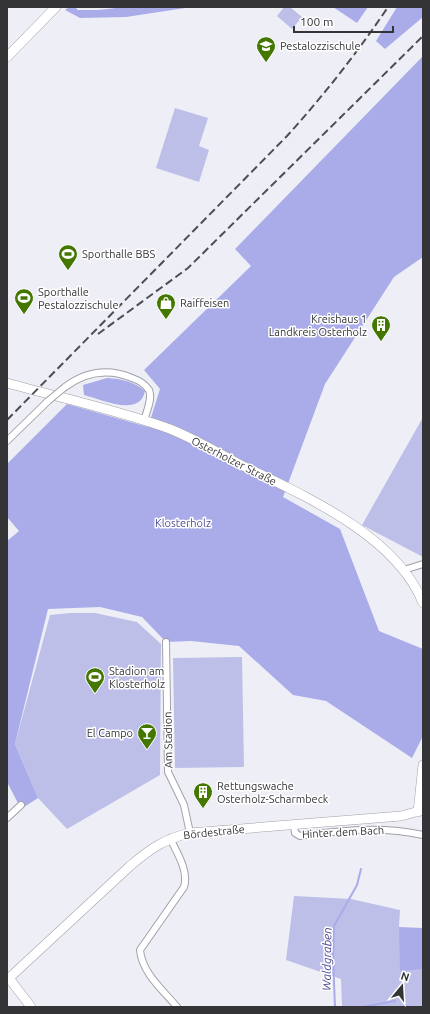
<svg xmlns="http://www.w3.org/2000/svg" width="430" height="1014" viewBox="0 0 430 1014" font-family="Ubuntu,sans-serif">
<style>
.green{fill:#bdbfe8}
.forest{fill:#aaacea}
.lines{fill:none;stroke-linecap:round;stroke-linejoin:round}
.stream{stroke:#a9abea;stroke-width:2}
.street-casing{stroke:#a1a1a8;stroke-width:8}
.secondary-casing{stroke:#a1a1a8;stroke-width:10}
.street{stroke:#fff;stroke-width:6}
.secondary{stroke:#fff;stroke-width:9}
.rail{stroke:#4e4e51;stroke-width:2;stroke-dasharray:8 4;stroke-linecap:butt}
.street-bridge-casing{stroke:#a1a1a8;stroke-width:8;stroke-linecap:butt}
.street-bridge{stroke:#fff;stroke-width:6}
.labels{text-anchor:middle;stroke-width:3;stroke-linejoin:round;paint-order:stroke}
.poi-label{font-size:11px;fill:#343437;stroke:#fff;text-anchor:start}
.street-label{font-size:11px;fill:#343437;stroke:#fff}
.park-label{font-size:11px;fill:#4f4c97;stroke:#fff}
.water-label{font-size:12px;font-style:italic;fill:#4f4c97;stroke:#fff}
</style>
<rect width="100%" height="100%" fill="#eeeff6"/>
<path class="green" d="M284 7H290L302 17 292 29 277 16Z
M175 108 208 118 199 146 209 150 199 182 156 168Z
M422 419H423V557L362 525Z
M70 613H95L137 622 161 644 160 775 67 829 38 798 15 744 50 615Z
M242 657 244 767 175 768 173 658Z
M294 896 351 899 400 910 399 927 423 969V1007H342L341 979 286 960Z"/>
<path class="forest" d="M69 7H75L78 10H98L125 7H192L126 17 80 18 65 10Z
M333 7H368L357 23Z
M397 7H423V17L385 49 376 41Z
M423 56V257L394 277 325 384 283 497 340 529 379 631 423 649V736L412 758 326 701 293 695 239 646 191 641 166 642 142 617 100 607 48 609 15 744 38 798 21 809 7 782V541L19 531 7 517V464L67 404 148 427 160 389 144 370 251 266 235 249Z
M107 378C122 379 133 381 145 391 140 418 100 399 84 395L83 385Z
M399 927 423 928V969L400 971Z"/>
<g class="lines">
<path class="stream" d="M335 1007 333 958 334 926 357 885 361 869
M362 1007 395 1001"/>
<defs>
<path id="street" d="M65 387C85 372 108 368 132 378 138 380 145 384 149 390 153 399 146 412 144 421
M7 441 48 401
M404 570 423 564
M166 642 168 772 184 805 190 833
M7 818 21 805
M294 825 295 833 300 836C342 830 382 826 423 835
M170 838C177 853 189 871 184 887L140 950C142 973 163 990 177 1007"/>
<path id="secondary" d="M7 57 56 7
M7 383C61 398 117 410 170 429 195 439 218 453 241 465 303 495 396 535 423 603
M418 812 423 765
M9 978 31 1007
M7 980 130 866C150 849 164 839 190 833L401 816 423 810"/>
</defs>
<use href="#street" class="street-casing"/>
<use href="#secondary" class="secondary-casing"/>
<use href="#street" class="street"/>
<use href="#secondary" class="secondary"/>
<path class="rail" d="M98 334 188 268 423 36
M7 420 287 136C324 95 357 53 388 7"/>
<defs>
<path id="street-bridge" d="M48 401 65 387"/>
</defs>
<use href="#street-bridge" class="street-bridge-casing"/>
<use href="#street-bridge" class="street-bridge"/>
</g>
<defs>
<symbol id="school-pin" viewBox="-11 -11 22 30"><path d="M0 17L-7.5 6A9.5 9.5 0 1 1 7.5 6Z" fill="#470" stroke="#fff"/><path d="M0-5L7-2L0 1L-7-2ZM-4 1L0 2.5L4 1V4Q0 6-4 4Z" fill="#fff"/></symbol>
<symbol id="stadium-pin" viewBox="-11 -11 22 30"><path d="M0 17L-7.5 6A9.5 9.5 0 1 1 7.5 6Z" fill="#470" stroke="#fff"/><path d="M0-5a6.5 5 0 1 0 0 10a6.5 5 0 1 0 0-10ZM-3.5-1.8h7v3.6h-7Z" fill="#fff"/></symbol>
<symbol id="shop-pin" viewBox="-11 -11 22 30"><path d="M0 17L-7.5 6A9.5 9.5 0 1 1 7.5 6Z" fill="#470" stroke="#fff"/><path d="M-5-2.5h2.3a2.7 3.5 0 0 1 5.4 0H5L5.5 6h-11ZM-1.5-2.5h3a1.5 2.3 0 0 0-3 0Z" fill="#fff"/></symbol>
<symbol id="building-pin" viewBox="-11 -11 22 30"><path d="M0 17L-7.5 6A9.5 9.5 0 1 1 7.5 6Z" fill="#470" stroke="#fff"/><path d="M-4-6H4V6H1V3H-1V6H-4ZM-2.5-4.3h1.7v1.8h-1.7ZM.8-4.3h1.7v1.8H.8ZM-2.5-1h1.7V.8h-1.7ZM.8-1h1.7V.8H.8Z" fill="#fff"/></symbol>
<symbol id="bar-pin" viewBox="-11 -11 22 30"><path d="M0 17L-7.5 6A9.5 9.5 0 1 1 7.5 6Z" fill="#470" stroke="#fff"/><path d="M-6-5H6L.8 .8V4.5H3.5V6h-7V4.5H-.8V.8Z" fill="#fff"/></symbol>
</defs>
<g fill-rule="evenodd">
<use href="#school-pin" x="255" y="35" width="22" height="30"/>
<use href="#stadium-pin" x="57" y="243" width="22" height="30"/>
<use href="#stadium-pin" x="13" y="287" width="22" height="30"/>
<use href="#shop-pin" x="155" y="292" width="22" height="30"/>
<use href="#building-pin" x="370" y="314" width="22" height="30"/>
<use href="#stadium-pin" x="84" y="666" width="22" height="30"/>
<use href="#bar-pin" x="136" y="722" width="22" height="30"/>
<use href="#building-pin" x="192" y="781" width="22" height="30"/>
</g>
<g class="labels">
<g class="poi-label">
<text x="280" y="50">Pestalozzischule</text>
<text x="82" y="258">Sporthalle BBS</text>
<text x="38" y="296">Sporthalle<tspan x="38" dy="13">Pestalozzischule</tspan></text>
<text x="180" y="307">Raiffeisen</text>
<text x="367" y="323" text-anchor="end">Kreishaus 1<tspan x="367" dy="13">Landkreis Osterholz</tspan></text>
<text x="109" y="675">Stadion am<tspan x="109" dy="13">Klosterholz</tspan></text>
<text x="133" y="737" text-anchor="end">El Campo</text>
<text x="217" y="790">Rettungswache<tspan x="217" dy="13">Osterholz-Scharmbeck</tspan></text>
</g>
<g class="street-label">
<text transform="translate(234 461) rotate(27)" y="4">Osterholzer Straße</text>
<text transform="translate(168 740) rotate(-91)" y="4">Am Stadion</text>
<text transform="translate(214 832) rotate(-6)" y="4">Bördestraße</text>
<text transform="translate(343 832) rotate(-3)" y="4">Hinter dem Bach</text>
</g>
<g class="park-label">
<text x="183" y="527">Klosterholz</text>
</g>
<g class="water-label">
<text transform="translate(327 959) rotate(-89)" y="4">Waldgraben</text>
</g>
</g>
<rect width="430" height="1014" fill="none" stroke="#343437" stroke-width="16"/>
<g transform="translate(402 986) rotate(18)" stroke="#ffffff" stroke-width="3" paint-order="stroke">
<path d="M0-3L7 15L0 10L-7 15Z" fill="#343437"/>
<text y="-6" font-size="11" font-weight="bold" text-anchor="middle" fill="#343437">N</text>
</g>
<path d="M294 26v6h99v-6" fill="none" stroke="#343437" stroke-width="2"/>
<text x="300" y="26" font-size="12" fill="#343437" stroke="#ffffff" stroke-width="3" paint-order="stroke">100 m</text>
</svg>
